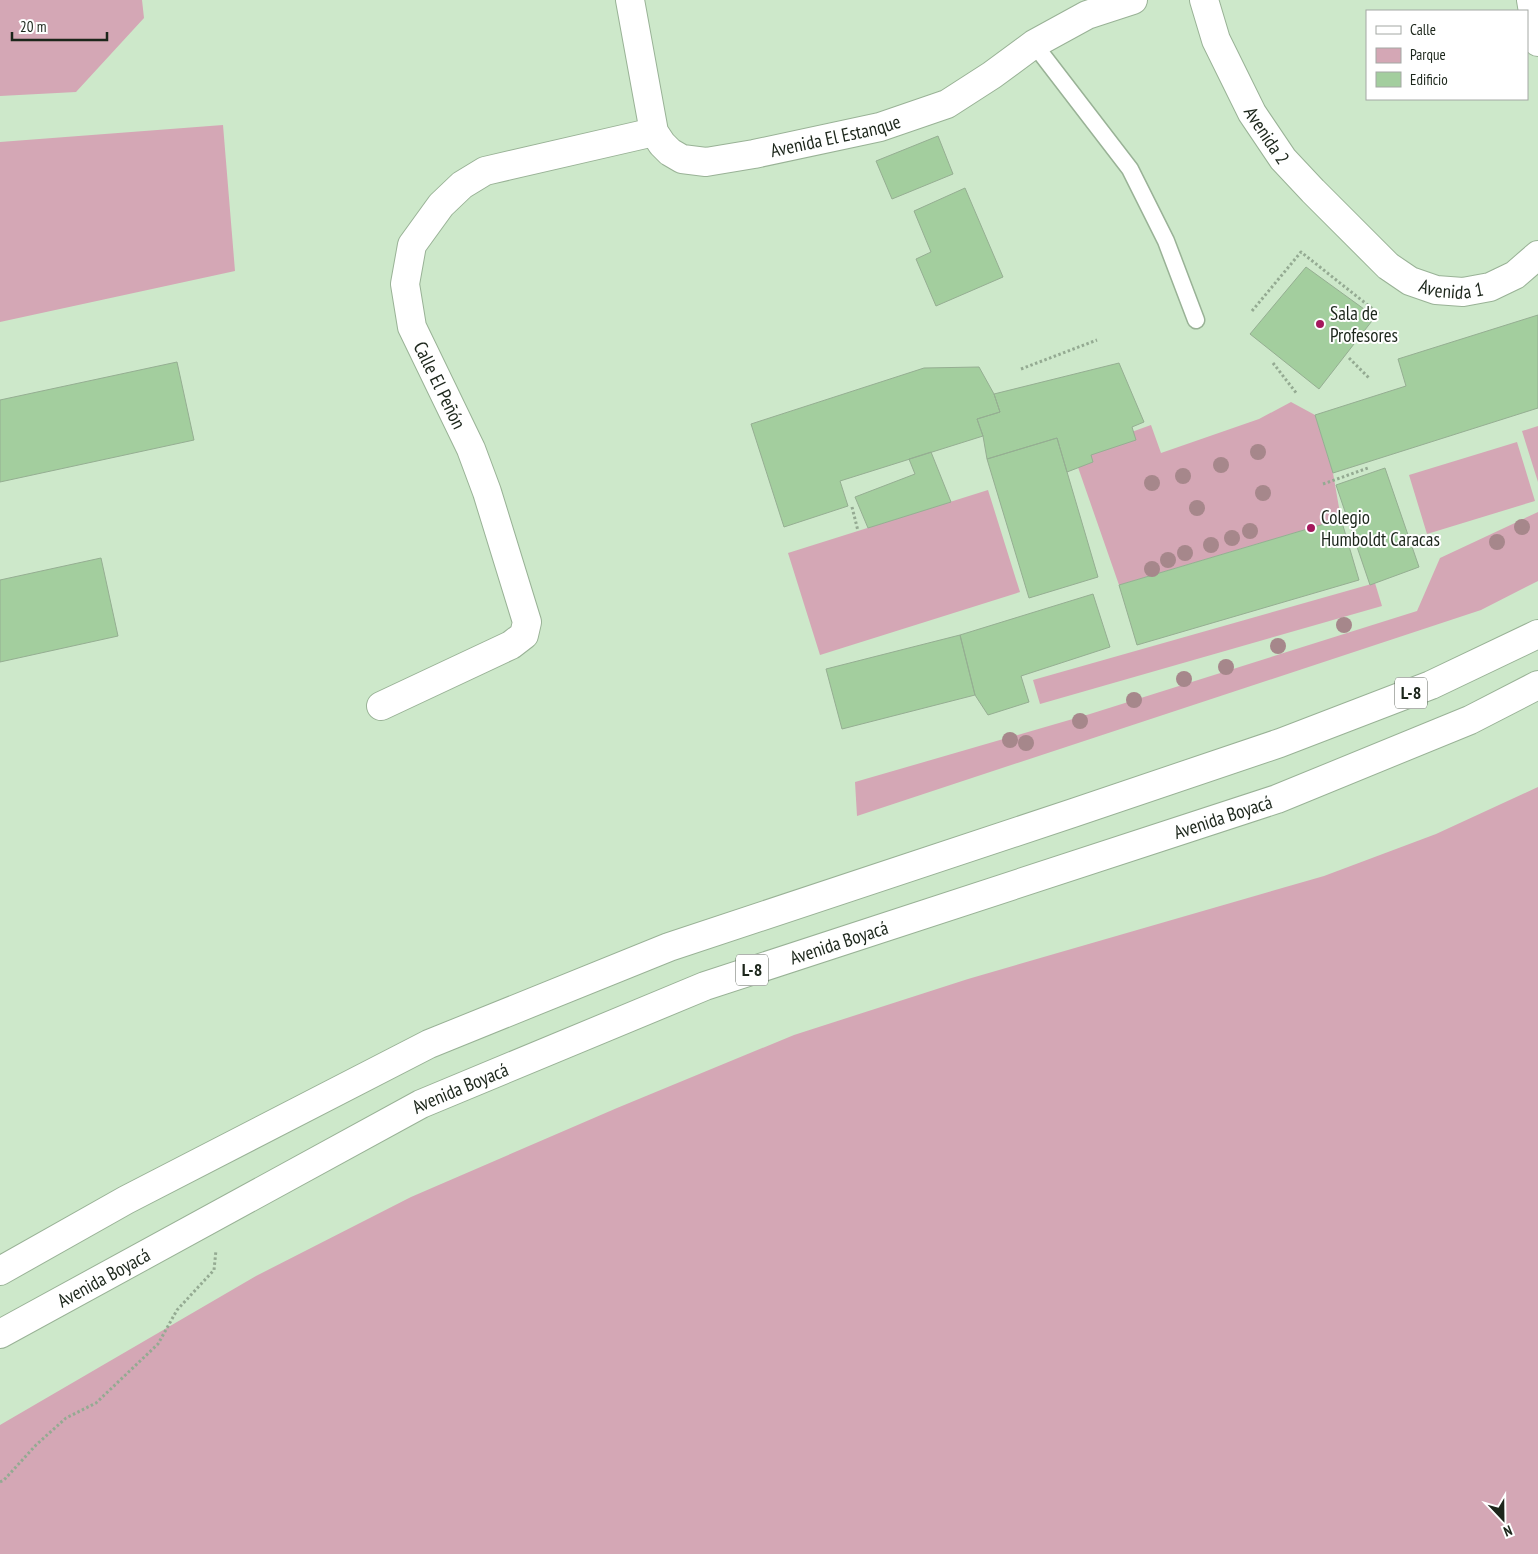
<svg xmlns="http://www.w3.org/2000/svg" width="1538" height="1554" viewBox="0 0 1538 1554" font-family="'PT Sans Narrow',sans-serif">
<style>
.green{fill:#d4a7b5}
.building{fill:#a3ce9e;stroke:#95ae92}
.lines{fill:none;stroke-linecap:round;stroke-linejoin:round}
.service-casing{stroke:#99b296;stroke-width:19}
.minor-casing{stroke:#99b296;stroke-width:30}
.motorway-casing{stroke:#99b296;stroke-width:30}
.path{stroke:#94aa92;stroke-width:3;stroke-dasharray:2.5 2.5;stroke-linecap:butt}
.service{stroke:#fff;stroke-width:16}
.minor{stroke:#fff;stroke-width:28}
.motorway{stroke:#fff;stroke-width:28}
.tree{fill:#a6878b}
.poi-dot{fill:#a5185d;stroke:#fff;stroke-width:2}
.labels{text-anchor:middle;stroke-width:4;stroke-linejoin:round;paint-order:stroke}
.shield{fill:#fff;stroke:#60675f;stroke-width:1}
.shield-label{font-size:18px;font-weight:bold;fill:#1c261b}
.street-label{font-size:19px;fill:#1c261b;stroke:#fff}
.poi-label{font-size:19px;fill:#1c261b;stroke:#fff;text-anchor:start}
</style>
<rect width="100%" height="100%" fill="#cde8ca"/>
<path class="green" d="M0 0H142L144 18 76 92 0 96Z
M223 125 235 271 0 322V142Z
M1291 402 1315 415 1333 473 1341 519 1119 585 1073 453 1151 425 1161 453 1259 419Z
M1538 426V482L1522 431Z
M1517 442 1535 501 1427 534 1409 475Z
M988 490 1020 592 820 655 788 553Z
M1538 512V581L1481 610 857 816 855 782 1090 714 1417 611 1440 558Z
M1375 583 1382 606 1040 704 1033 680Z
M1538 787V1554H0V1425L256 1276 411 1197 617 1108 794 1035 968 979 1324 876 1436 834Z"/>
<path class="building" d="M938 136 953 174 892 199 876 161Z
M965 188 1003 277 936 306 916 259 931 252 914 211Z
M1306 267 1375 317 1319 389 1250 334Z
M1538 315V408L1333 473 1315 415 1406 386 1398 359Z
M177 362 194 440 0 482V400Z
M1119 363 1144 422 1132 427 1136 440 1091 455 1093 462 1067 472 1057 438 987 459 983 436 977 419 1000 412 994 394Z
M979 367 994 394 1000 412 977 419 983 436 840 481 848 506 784 527 751 424 924 368Z
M1057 438 1098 577 1029 598 987 459Z
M931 452 951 502 868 528 855 497 915 474 909 459Z
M1385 468 1419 567 1370 585 1336 485Z
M1341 519 1359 580 1137 645 1119 585Z
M101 558 118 636 0 662V580Z
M1093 594 1110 647 1021 676 1029 702 988 715 975 695 960 635Z
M960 635 975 695 842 729 826 669Z"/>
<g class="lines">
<defs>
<path id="service" d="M1034 44 1130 169 1166 241 1196 320"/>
<g id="minor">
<path id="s1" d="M630 0 654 132 662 144 670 152 682 159 706 162 754 154 880 127 947 104 992 75 1034 44 1087 15 1133 0"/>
<path id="s2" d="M1204 0 1216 40 1252 113 1283 159 1313 191 1388 266 1410 281 1436 290 1463 292 1490 287 1515 275 1538 255"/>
<path d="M1531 0 1538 42"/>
<path d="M381 706 511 645 524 635 527 622 487 492 471 449 412 327 405 284 412 245 441 205 462 185 485 171 654 132"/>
</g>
<g id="motorway">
<path d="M0 1271 126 1200 429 1044 669 947 1073 813 1280 743 1431 685 1538 634"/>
<path id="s3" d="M0 1334 421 1104 705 986 1277 799 1470 720 1538 685"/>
</g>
</defs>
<use href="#service" class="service-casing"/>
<use href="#minor" class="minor-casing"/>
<use href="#motorway" class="motorway-casing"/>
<path class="path" d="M1252 311 1301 252 1379 314
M1349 358 1369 378
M1273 363 1297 394
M1021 369 1097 340
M1323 484 1368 468
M852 507 858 531
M0 1482 4 1480 36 1445 66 1418 96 1403 158 1344 177 1310 214 1270 216 1250"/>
<use href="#service" class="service"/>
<use href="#minor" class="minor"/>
<use href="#motorway" class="motorway"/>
</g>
<g class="tree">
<circle cx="1258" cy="452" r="8"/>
<circle cx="1221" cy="465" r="8"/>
<circle cx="1183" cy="476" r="8"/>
<circle cx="1152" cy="483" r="8"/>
<circle cx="1263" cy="493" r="8"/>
<circle cx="1197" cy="508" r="8"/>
<circle cx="1522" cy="527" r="8"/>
<circle cx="1250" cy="531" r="8"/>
<circle cx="1232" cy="538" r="8"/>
<circle cx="1497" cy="542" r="8"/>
<circle cx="1211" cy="545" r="8"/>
<circle cx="1185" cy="553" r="8"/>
<circle cx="1168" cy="560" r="8"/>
<circle cx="1152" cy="569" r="8"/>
<circle cx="1344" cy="625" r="8"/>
<circle cx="1278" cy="646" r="8"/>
<circle cx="1226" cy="667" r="8"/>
<circle cx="1184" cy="679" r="8"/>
<circle cx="1134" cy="700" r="8"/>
<circle cx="1080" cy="721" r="8"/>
<circle cx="1010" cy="740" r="8"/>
<circle cx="1026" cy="743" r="8"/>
</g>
<g class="poi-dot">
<circle cx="1320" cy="324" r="5"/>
<circle cx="1311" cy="528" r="5"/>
</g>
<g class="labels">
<g class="shield">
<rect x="1395" y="677.5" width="32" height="31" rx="4"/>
<rect x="736" y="954.5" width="32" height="31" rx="4"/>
</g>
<g class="shield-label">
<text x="1411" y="699">L-8</text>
<text x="752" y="976">L-8</text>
</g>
<g class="street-label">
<text dy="7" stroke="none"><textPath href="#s2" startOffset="150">Avenida 2</textPath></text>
<text dy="7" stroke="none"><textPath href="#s1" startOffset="330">Avenida El Estanque</textPath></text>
<text dy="7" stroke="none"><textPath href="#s2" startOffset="398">Avenida 1</textPath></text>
<text transform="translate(440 385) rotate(64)" y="7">Calle El Peñón</text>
<text dy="7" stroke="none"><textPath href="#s3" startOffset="1332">Avenida Boyacá</textPath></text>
<text dy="7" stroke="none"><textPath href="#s3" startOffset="928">Avenida Boyacá</textPath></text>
<text dy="7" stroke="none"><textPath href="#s3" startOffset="522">Avenida Boyacá</textPath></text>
<text dy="7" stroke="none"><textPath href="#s3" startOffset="118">Avenida Boyacá</textPath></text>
</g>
<g class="poi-label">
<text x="1330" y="320">Sala de<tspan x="1330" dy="22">Profesores</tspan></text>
<text x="1321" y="524">Colegio<tspan x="1321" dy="22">Humboldt Caracas</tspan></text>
</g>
</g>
<rect x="1366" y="10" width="162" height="90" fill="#ffffff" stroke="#a4a8a4"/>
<rect x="1376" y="26" width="25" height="8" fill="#ffffff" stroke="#a4a8a4"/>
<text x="1410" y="35" font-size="15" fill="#1c261b">Calle</text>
<rect x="1376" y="48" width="25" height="15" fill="#d4a7b5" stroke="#a4a8a4"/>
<text x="1410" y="60" font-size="15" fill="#1c261b">Parque</text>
<rect x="1376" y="72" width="25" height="15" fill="#a3ce9e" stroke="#a4a8a4"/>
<text x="1410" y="85" font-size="15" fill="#1c261b">Edificio</text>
<g transform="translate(1503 1519) rotate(158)" stroke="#ffffff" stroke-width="4" paint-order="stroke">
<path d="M0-4L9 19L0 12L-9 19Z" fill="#1c261b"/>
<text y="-8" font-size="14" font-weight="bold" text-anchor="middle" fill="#1c261b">N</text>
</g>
<path d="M12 32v8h95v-8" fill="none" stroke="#1c261b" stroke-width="2.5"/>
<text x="20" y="32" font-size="15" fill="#1c261b" stroke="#ffffff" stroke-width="4" paint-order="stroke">20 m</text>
</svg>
